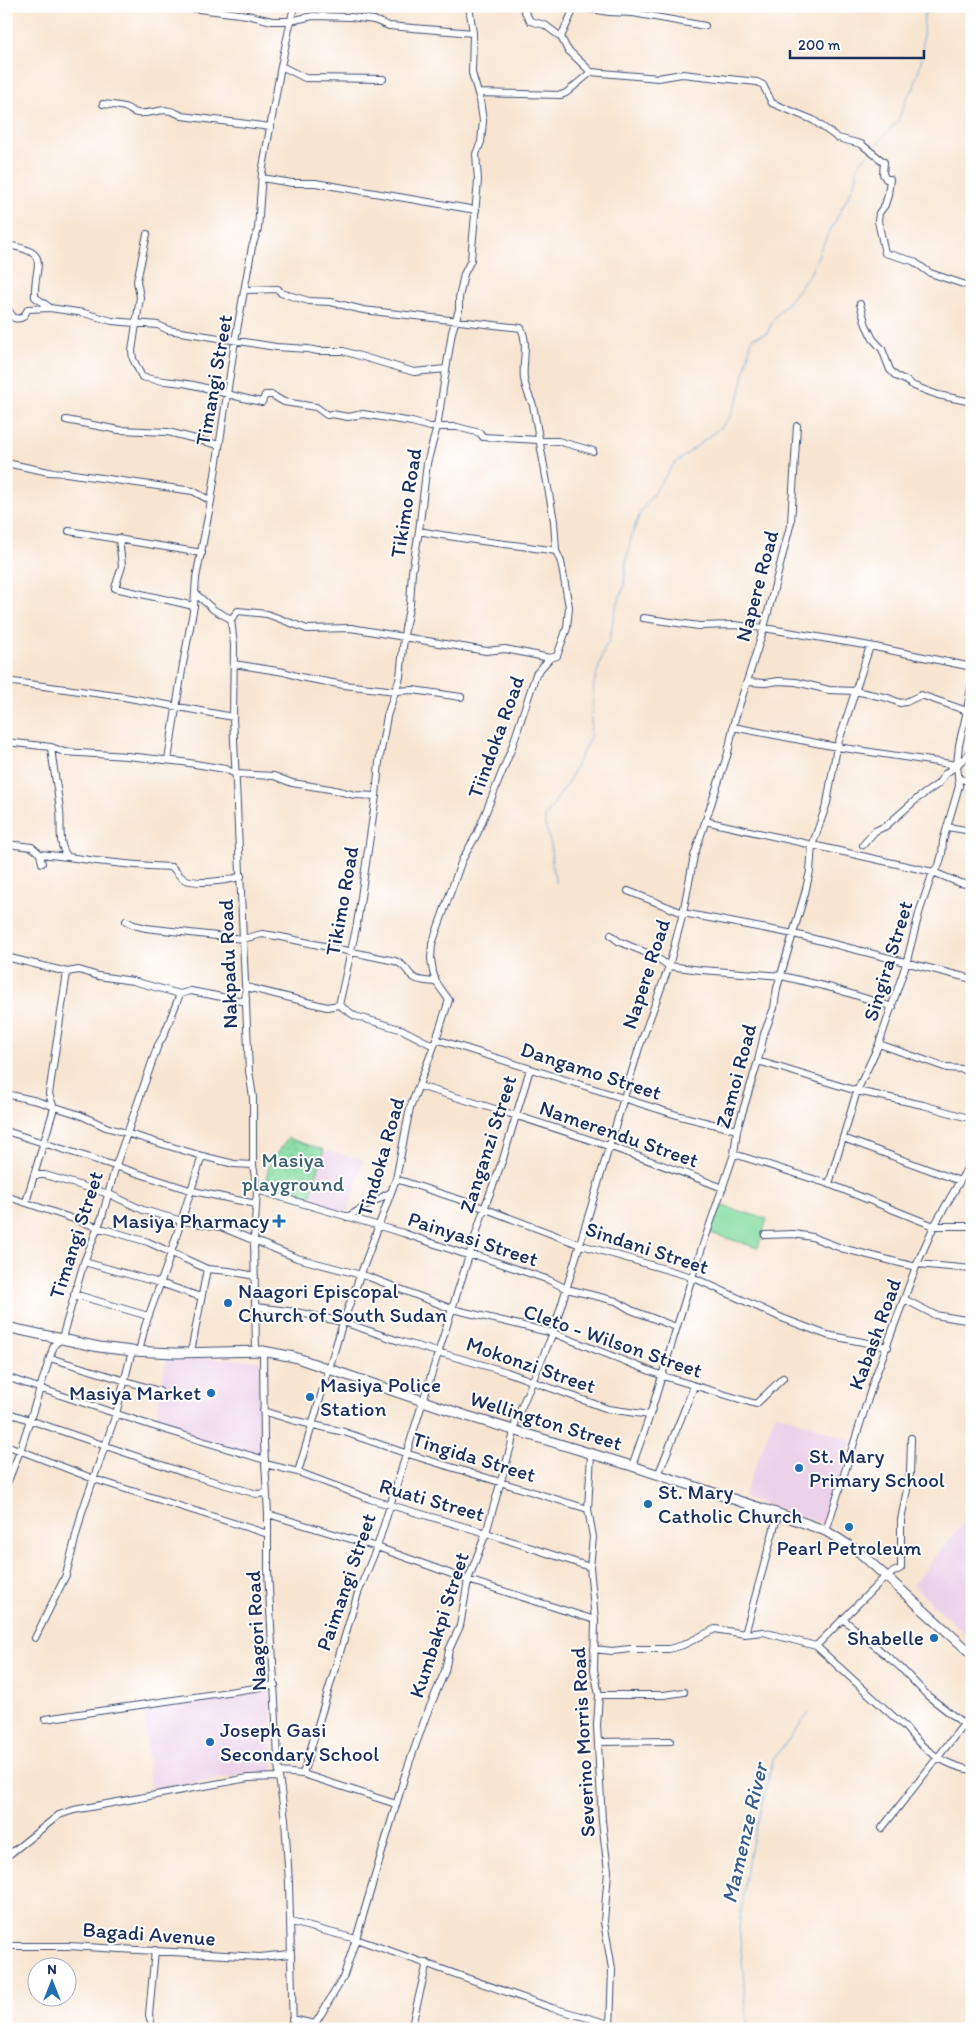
<svg xmlns="http://www.w3.org/2000/svg" width="978" height="2035" viewBox="0 0 978 2035" font-family="Itim,sans-serif">
<style>
.built{fill:#ecd1ea}
.green{fill:url(#green-dots);stroke:#508680}
.pitch{fill:#85dda1;stroke:#508680}
.lines{fill:none;stroke-linecap:round;stroke-linejoin:round}
.stream{stroke:#67a9db;stroke-width:1}
.minor-casing{stroke:#3c4a6f;stroke-width:8}
.major-casing{stroke:#3c4a6f;stroke-width:11}
.minor{stroke:#fff;stroke-width:6}
.major{stroke:#fff;stroke-width:9}
.poi-dot{fill:#1f6fb2;stroke:#fff;stroke-width:2}
.labels{text-anchor:middle;stroke-width:4;stroke-linejoin:round;paint-order:stroke}
.street-label{font-size:21px;fill:#1b2f5e;stroke:#fff}
.park-label{font-size:21px;fill:#3b6372;stroke:#fff}
.poi-label{font-size:21px;fill:#1b2f5e;stroke:#fff;text-anchor:start}
.water-label{font-size:22px;font-style:italic;fill:#365a8a;stroke:#fff}
</style>
<defs>
<pattern id="green-dots" width="8" height="8" patternUnits="userSpaceOnUse" patternTransform="scale(1.25)"><rect width="8" height="8" fill="#85dda1"/><path d="M2 2h.1M6 6h.1" fill="none" stroke="#72be8d" stroke-width="1.8" stroke-linecap="round"/></pattern>
</defs>
<rect width="100%" height="100%" fill="#fff"/>
<filter id="ink" filterUnits="userSpaceOnUse"><feTurbulence type="fractalNoise" baseFrequency=".02" numOctaves="2"/><feDisplacementMap in="SourceGraphic" scale="10" xChannelSelector="R" yChannelSelector="G"/><feConvolveMatrix kernelMatrix="1 2 1 2 8 2 1 2 1" color-interpolation-filters="sRGB"/></filter>
<filter id="wash" filterUnits="userSpaceOnUse"><feTurbulence type="fractalNoise" baseFrequency=".0096" numOctaves="4" result="noise"/><feDisplacementMap in="SourceGraphic" scale="20" xChannelSelector="R" yChannelSelector="G"/><feGaussianBlur stdDeviation="1.12" result="paint"/><feColorMatrix in="noise" values="0 0 0 0 0 0 0 0 0 0 0 0 0 0 0 0 0 1.4 0 .05"/><feComposite in="paint" operator="in"/></filter>
<g filter="url(#wash)">
<rect width="100%" height="100%" fill="#f8e5d1"/>
<path class="built" d="M324 1150 363 1160 348 1213 309 1201Z
M167 1355 261 1361V1458L155 1424Z
M776 1413 852 1440 825 1524 743 1497Z
M972 1512V1640L913 1585Z
M271 1690 273 1775H246L150 1789 144 1709Z"/>
<path class="green" d="M288 1138 324 1150 309 1201 264 1188 269 1166Z"/>
<path class="pitch" d="M719 1205 767 1219 758 1248 710 1233Z"/>
<g class="lines">
<path class="stream" d="M872 149 898 121 906 99 914 88 922 58 924 14 928 12V6
M556 883 552 866 551 845 545 825V817L567 784 590 737 594 683 605 647 609 642 615 611 624 586 626 562 632 535 640 513 673 465 722 426 729 418 739 397 752 338 767 333 775 317 790 300 811 272 821 248 851 191 857 176V166L868 154
M748 2029 739 1926 748 1862 773 1760 809 1713"/>
</g>
</g>
<g filter="url(#ink)">
<g class="lines">
<defs>
<path id="minor" d="M175 6 247 15 272 21H290L313 16 351 17 374 20 389 26 473 33
M522 6 530 21 545 25 561 37 567 49 591 72 658 78 682 74 757 82 763 85 772 103 813 120 838 138 861 144 884 162 883 174 886 179H890L888 195 885 205 879 213 878 221 885 253 913 261 930 273 972 287
M561 37 575 6 609 12 633 13 705 26
M281 66 305 78 383 79
M478 93 561 95 566 93 591 72
M103 104C110 105 121 105 127 108 131 110 132 112 137 113 156 115 163 104 182 116L271 127
M262 178 292 183H315L476 210
M147 234 137 281 140 297 132 351 133 359 142 377C159 382 176 381 193 385 216 390 238 398 262 402L265 395H272L284 402 316 407 327 415 332 414 348 417 363 414 412 422 430 427H457L480 433 483 437 558 441 593 451
M6 245C54 252 33 265 35 297L49 307
M246 290 278 289 281 293 309 301 331 302 363 310 521 328C529 344 522 362 524 379 526 389 529 397 533 405L554 521 556 551 561 562 569 607 567 628 557 656 550 658 536 674 511 750 477 834 462 860 432 944 431 959 433 972 436 982 449 1000 434 1046 410 1108 396 1179 343 1322 298 1472
M860 304 866 325 873 339 882 349 890 370 896 376 905 380 914 386 938 395 972 402
M6 307 14 318C23 320 24 316 28 309L50 308 84 313 112 321 158 325 168 330 276 347 308 349 318 351H343L414 372 446 369
M66 420 119 430 168 432 219 445
M6 463 49 472 66 473 193 491 211 501
M69 531 202 553
M419 531C465 540 510 544 556 551
M119 538 122 566 115 588 194 606
M196 594 214 610 231 619 234 645 233 717 249 1071 253 1097V1165L257 1190 254 1240 256 1351
M231 619 238 611 267 614 307 629 351 628 486 651 505 649 550 658
M870 646 972 667
M234 664 284 672 300 677 344 685 396 691 413 690 461 697
M6 681 124 697 233 717
M747 682 765 683 779 681 796 682 829 690 855 691 888 698 900 703 906 702 921 695 967 711
M733 727 837 747 957 765
M6 742 51 747
M168 760 183 664 194 606 196 578 211 501 235 341 252 247 258 229 262 173 281 66 294 6
M957 765 959 745 967 711 972 681
M959 779 972 781
M705 821 933 872 960 883 972 885
M947 827 972 831
M6 844 32 847 40 854 42 863
M863 845 875 831 886 826 918 798 938 784 945 774 957 765
M40 854 68 857C57 844 62 826 60 811 58 790 53 768 51 747L64 752 127 756 183 762 225 769 236 774 274 776 292 783 330 789 355 795 376 796
M68 857C102 862 137 866 172 867 176 871 180 878 186 880 200 884 229 881 241 876
M628 891 683 913 794 934 972 979
M126 921 134 925 146 928 243 939 262 934 276 936 395 961C407 966 405 970 413 977 419 982 429 981 436 982
M611 935 618 941 654 956 669 966 701 970 782 976 832 988 893 1007
M6 957 67 972 79 970 98 976 133 981 180 994 191 991 242 1001 246 999
M246 987 327 1007 339 1005 355 1016 403 1030 434 1046
M339 1005 357 924 376 796 379 762 387 716 400 677 405 628 410 604 412 572 419 531 427 463 437 427 452 332 459 310V298L464 274 471 260 478 180 476 154 481 142 483 121 480 100 472 73 473 33 469 6
M436 1039 680 1116 737 1130
M879 1044 947 1068 962 1069 972 1073
M758 1061 857 1091 923 1105 972 1119
M419 1086C521 1116 623 1149 723 1188
M6 1094 37 1101 80 1115 106 1127 202 1156 234 1164 253 1165
M6 1131 193 1191 256 1204
M843 1138 960 1181
M734 1154 829 1184 934 1226H972
M35 1175H45L109 1194 143 1210 182 1221 221 1227 297 1258 369 1277 452 1309 553 1333 663 1376 756 1404 783 1378
M396 1179 473 1204 578 1244 692 1277 782 1318 827 1335 888 1347
M829 1184 857 1091 879 1044 906 964 920 910 933 872 939 865 942 854 943 841 959 786 957 765 972 751
M257 1190 403 1233 470 1256H478L511 1267 549 1280 567 1289 616 1301 631 1310 676 1327
M6 1196 97 1227 148 1242 207 1269 229 1271 255 1276
M26 1202 54 1108 49 1094 67 972
M347 1217 391 1192
M765 1235 794 1234 812 1237 841 1248 916 1267
M84 1262 160 1283 201 1297
M917 1264 972 1269
M74 1294 148 1316
M904 1299 935 1315 972 1321
M256 1307 296 1312 343 1322 399 1341 507 1372 608 1409 650 1415
M263 1351 264 1444 268 1514V1570L279 1777 285 1819 289 1883 293 2029
M139 1352 145 1326 167 1265 202 1156
M191 1352 207 1269
M50 1358 159 1391
M6 1377 153 1426 265 1460
M263 1411 292 1420 344 1432 405 1453 588 1509
M6 1412 188 1474 257 1494 266 1493
M6 1445 94 1479 268 1534
M591 1454 588 1509 593 1537 590 1567 595 1620 594 1670 599 1695 597 1725 602 1821 608 1871 604 1922 612 1969 610 2029
M265 1464 298 1472 370 1499 486 1533 590 1567
M632 1466 650 1415 692 1277 734 1154 737 1130 758 1061 764 1034 774 1008 777 988 805 893 810 871 812 846 827 803 837 747 870 646 764 628 733 625 699 626 643 618
M658 1475 694 1386
M6 1486 20 1451 54 1345 62 1338 84 1262 102 1217 116 1165 158 1045 164 1035 180 994
M268 1514 377 1547 468 1580 595 1620
M826 1531 874 1380 917 1264 934 1226 964 1174 972 1156
M843 1619 900 1667 928 1696 964 1724
M745 1634 778 1514
M35 1638 66 1575 82 1512 116 1414 132 1351
M816 1646 886 1576 901 1568V1520L910 1474 911 1438
M594 1649 612 1651 630 1649H669L683 1645 715 1629 745 1634 763 1632 816 1646 905 1727C922 1749 945 1766 972 1770
M599 1695H664L684 1692
M45 1719 275 1685
M598 1742 670 1741
M279 1772 303 1774 396 1804
M303 1774 358 1593 377 1547 452 1309 484 1209 503 1159 530 1069
M882 1828 964 1724 972 1717
M6 1857 59 1815 74 1810 248 1778 279 1777
M291 1922 356 1939 552 2008 610 2024
M6 1946H68L260 1957 290 1954
M292 2019 315 2024 343 1978 356 1939 405 1775 426 1716 445 1671 449 1650 460 1626 468 1580 486 1533 511 1446 516 1420 553 1333 639 1048 669 966 683 913 694 856 728 753 734 722 764 628 791 522 797 426
M153 2029 149 2015 155 1950
M411 2029 427 1963"/>
<path id="major" d="M6 1327 99 1347 132 1351 175 1353 263 1351 294 1357 467 1416 632 1466 788 1517 826 1531 859 1552 972 1654"/>
</defs>
<use href="#minor" class="minor-casing"/>
<use href="#major" class="major-casing"/>
<use href="#minor" class="minor"/>
<use href="#major" class="major"/>
</g>
</g>
<g class="poi-dot">
<path d="M276.5 1213.5h5v5h5v5h-5v5h-5v-5h-5v-5h5z"/>
<circle cx="228" cy="1303" r="5"/>
<circle cx="211" cy="1393" r="5"/>
<circle cx="310" cy="1397" r="5"/>
<circle cx="799" cy="1468" r="5"/>
<circle cx="648" cy="1504" r="5"/>
<circle cx="849" cy="1527" r="5"/>
<circle cx="934" cy="1638" r="5"/>
<circle cx="210" cy="1742" r="5"/>
</g>
<g class="labels">
<g class="street-label">
<text transform="translate(214 380) rotate(-80)" y="7">Timangi Street</text>
<text transform="translate(406 503) rotate(-81)" y="7">Tikimo Road</text>
<text transform="translate(757 586) rotate(-75)" y="7">Napere Road</text>
<text transform="translate(496 737) rotate(-70)" y="7">Tiindoka Road</text>
<text transform="translate(342 901) rotate(-80)" y="7">Tikimo Road</text>
<text transform="translate(888 961) rotate(-73)" y="7">Singira Street</text>
<text transform="translate(228 964) rotate(-92)" y="7">Nakpadu Road</text>
<text transform="translate(646 974) rotate(-72)" y="7">Napere Road</text>
<text transform="translate(591 1071) rotate(18)" y="7">Dangamo Street</text>
<text transform="translate(736 1076) rotate(-75)" y="7">Zamoi Road</text>
<text transform="translate(619 1134) rotate(19)" y="7">Namerendu Street</text>
<text transform="translate(488 1144) rotate(-72)" y="7">Zanganzi Street</text>
<text transform="translate(381 1157) rotate(-74)" y="7">Tindoka Road</text>
<text transform="translate(76 1235) rotate(-72)" y="7">Timangi Street</text>
<text transform="translate(473 1239) rotate(18)" y="7">Painyasi Street</text>
<text transform="translate(647 1248) rotate(18)" y="7">Sindani Street</text>
<text transform="translate(875 1334) rotate(-70)" y="7">Kabash Road</text>
<text transform="translate(613 1341) rotate(19)" y="7">Cleto - Wilson Street</text>
<text transform="translate(531 1365) rotate(19)" y="7">Mokonzi Street</text>
<text transform="translate(546 1421) rotate(17)" y="7">Wellington Street</text>
<text transform="translate(474 1457) rotate(17)" y="7">Tingida Street</text>
<text transform="translate(432 1500) rotate(16)" y="7">Ruati Street</text>
<text transform="translate(346 1582) rotate(-71)" y="7">Paimangi Street</text>
<text transform="translate(439 1625) rotate(-72)" y="7">Kumbakpi Street</text>
<text transform="translate(256 1631) rotate(-93)" y="7">Naagori Road</text>
<text transform="translate(583 1742) rotate(-93)" y="7">Severino Morris Road</text>
<text transform="translate(149 1934) rotate(4)" y="7">Bagadi Avenue</text>
</g>
<g class="park-label">
<text x="293" y="1167">Masiya<tspan x="293" dy="24">playground</tspan></text>
</g>
<g class="poi-label">
<text x="269" y="1228" text-anchor="end">Masiya Pharmacy</text>
<text x="238" y="1298">Naagori Episcopal<tspan x="238" dy="24">Church of South Sudan</tspan></text>
<text x="320" y="1392">Masiya Police<tspan x="320" dy="24">Station</tspan></text>
<text x="201" y="1400" text-anchor="end">Masiya Market</text>
<text x="809" y="1463">St. Mary<tspan x="809" dy="24">Primary School</tspan></text>
<text x="658" y="1499">St. Mary<tspan x="658" dy="24">Catholic Church</tspan></text>
<text x="849" y="1555" text-anchor="middle">Pearl Petroleum</text>
<text x="924" y="1645" text-anchor="end">Shabelle</text>
<text x="220" y="1737">Joseph Gasi<tspan x="220" dy="24">Secondary School</tspan></text>
</g>
<g class="water-label">
<text transform="translate(744 1833) rotate(-77)" y="8">Mamenze River</text>
</g>
</g>
<rect width="978" height="2035" fill="none" stroke="#fff" stroke-width="25"/>
<g transform="translate(52 1982)"><circle r="24" fill="#ffffff" stroke="#a4acbf"/>
<path d="M0-4L9 19L0 12L-9 19Z" fill="#1f6fb2"/>
<text y="-8" font-size="14" font-weight="bold" text-anchor="middle" fill="#1b2f5e">N</text>
</g>
<path d="M790 50v8h134v-8" fill="none" stroke="#1b2f5e" stroke-width="2.5"/>
<text x="798" y="50" font-size="15" fill="#1b2f5e" stroke="#ffffff" stroke-width="4" paint-order="stroke">200 m</text>
</svg>
